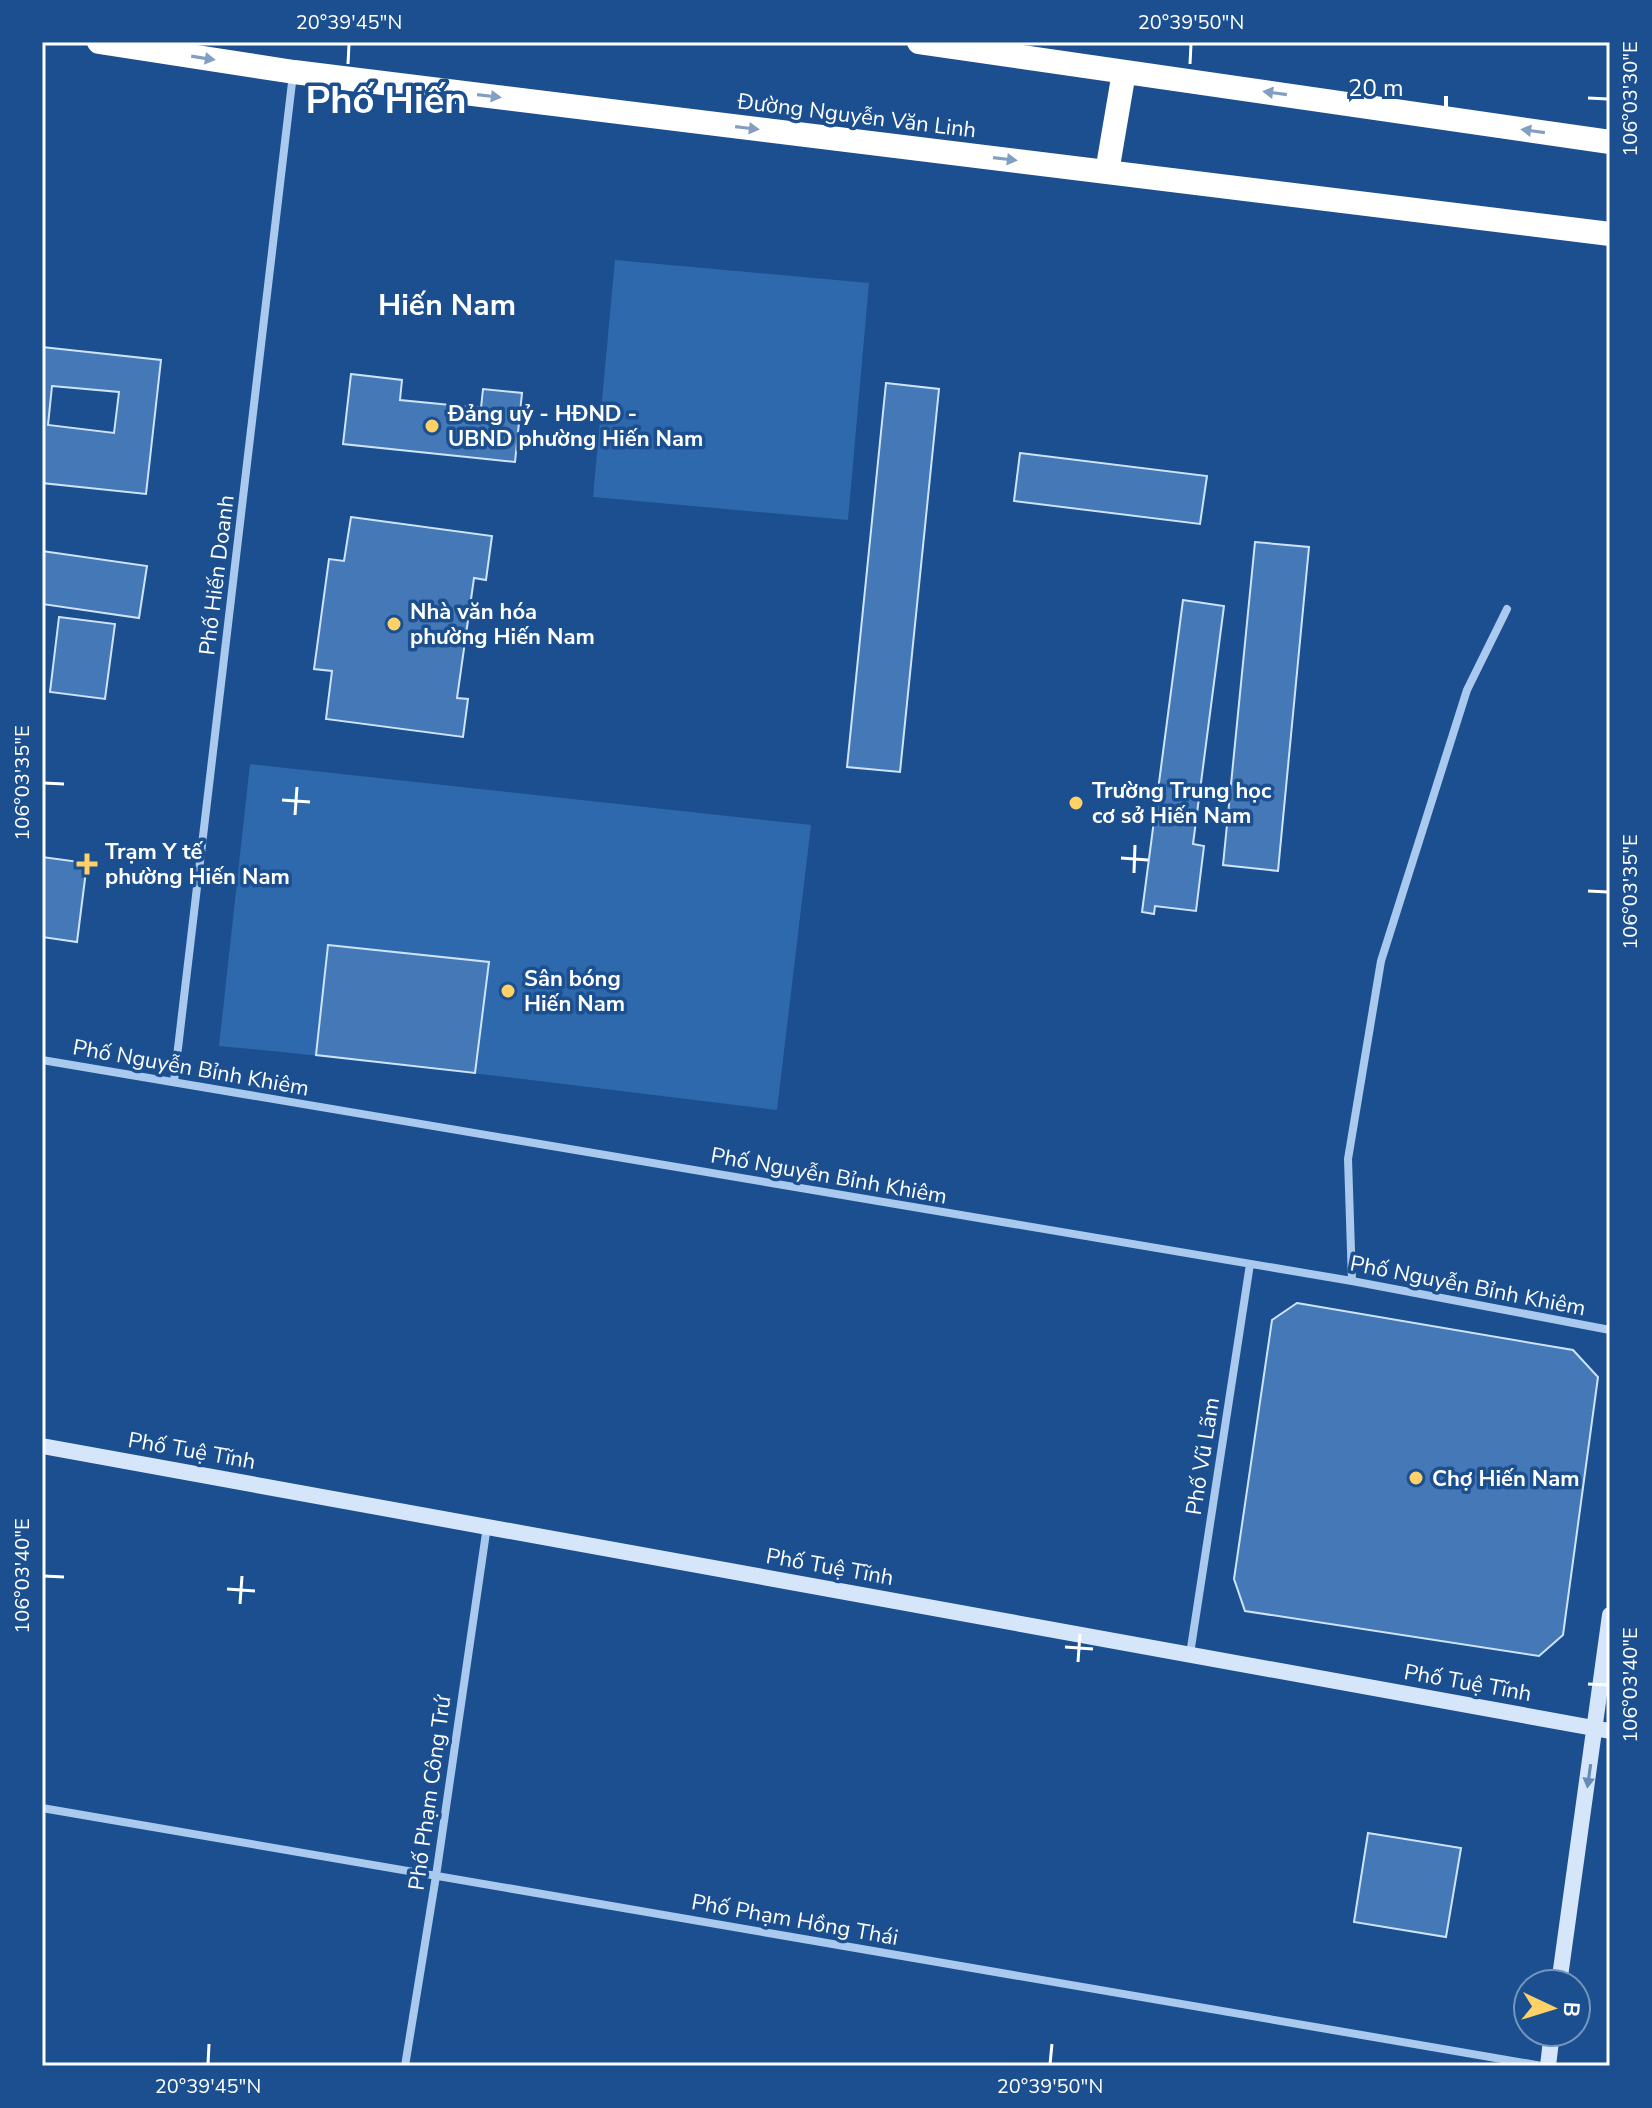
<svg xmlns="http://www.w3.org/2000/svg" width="1652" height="2108" viewBox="0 0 1652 2108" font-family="'Nunito Sans',sans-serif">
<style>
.green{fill:#2e69ad}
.building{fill:#4478b7;stroke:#cfe3fa;stroke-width:2;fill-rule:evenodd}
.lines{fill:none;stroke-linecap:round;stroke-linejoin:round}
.street{stroke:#a9c9ee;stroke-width:8}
.secondary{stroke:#d6e6fa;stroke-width:16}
.highway{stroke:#fff;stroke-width:24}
.oneway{fill:#829ec1}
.oneway2{fill:#668bba}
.ticks{fill:none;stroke:#fff;stroke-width:3}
.poi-dot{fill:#ffd166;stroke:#1b4f8f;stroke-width:3}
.labels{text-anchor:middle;stroke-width:7;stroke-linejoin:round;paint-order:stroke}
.street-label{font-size:22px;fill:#fff;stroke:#1b4f8f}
.poi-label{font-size:22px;font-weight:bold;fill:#fff;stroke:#1b4f8f;text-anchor:start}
.district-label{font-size:30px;font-weight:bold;fill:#fff;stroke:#1b4f8f}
.town-label{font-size:38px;font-weight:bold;fill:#fff;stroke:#1b4f8f}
.neatline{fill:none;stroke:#fff;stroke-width:3}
.ticks-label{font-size:20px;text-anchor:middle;fill:#fff}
</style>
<rect width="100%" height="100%" fill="#1b4f8f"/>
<path class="green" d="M615 260 869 283 848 520 593 497Z
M250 764 811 825 777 1110C591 1088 405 1063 219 1046Z"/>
<path class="building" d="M42 347 161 360 146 494 42 483ZM52 386 119 392 114 433 48 425Z
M351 374 402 380 400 400 481 408 483 389 522 393 515 462 343 444Z
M886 383 939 389 900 772 847 767Z
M1020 453 1207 476 1200 524 1014 501Z
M351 517 492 536 486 580 474 578 457 698 468 699 463 737 326 719 332 671 314 669 329 559 344 561Z
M1255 542 1309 547 1278 871 1223 865Z
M42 551 147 566 139 618 42 604Z
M1183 600 1224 606 1193 844 1204 846 1196 911 1155 906 1154 914 1142 912Z
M59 617 115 624 105 699 50 692Z
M42 857 87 863 77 942 42 937Z
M328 945 489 962 475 1073 316 1055Z
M1297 1303 1573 1350 1598 1377 1563 1635 1539 1656 1245 1611 1234 1579 1272 1320Z
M1368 1833 1461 1848 1446 1937 1354 1922Z"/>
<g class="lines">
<path class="street" d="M42 1060 1352 1281 1610 1330
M174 1082 293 74
M1352 1281 1348 1159 1381 961 1467 690 1507 609
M1190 1654 1250 1264
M42 1808 1542 2066
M405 2066 436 1876 487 1526"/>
<path class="secondary" d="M42 1446 1610 1731
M1559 1984 1610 1615
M1548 2066 1552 2032"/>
<path class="highway" d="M99 42 294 72 1610 234
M919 42 1610 142
M1107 172 1124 72"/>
</g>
<defs><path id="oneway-solid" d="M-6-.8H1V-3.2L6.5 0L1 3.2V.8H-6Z" transform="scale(2)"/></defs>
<g class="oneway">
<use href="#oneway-solid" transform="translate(203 58) rotate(9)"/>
<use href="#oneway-solid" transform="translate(1275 93) rotate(-172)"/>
<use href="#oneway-solid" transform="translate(489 96) rotate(7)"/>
<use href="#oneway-solid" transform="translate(747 128) rotate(7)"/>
<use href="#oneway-solid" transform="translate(1533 131) rotate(-172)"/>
<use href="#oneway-solid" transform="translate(1005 159) rotate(7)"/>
</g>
<use class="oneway2" href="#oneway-solid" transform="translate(1589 1776) rotate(98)"/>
<path class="ticks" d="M348 64 349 44M1190 64 1191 44M1588 98 1608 99M44 783 64 784M282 800 310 802M295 815 297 787M1121 858 1148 860M1134 873 1135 845M1588 891 1608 892M44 1576 64 1577M227 1589 255 1591M240 1604 242 1576M1065 1647 1093 1649M1078 1662 1080 1634M1588 1684 1608 1685M208 2064 209 2044M1050 2064 1052 2044"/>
<g class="poi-dot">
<circle cx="432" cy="426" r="8"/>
<circle cx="394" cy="624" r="8"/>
<circle cx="1076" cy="803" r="8"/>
<path d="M83 852h8v8h8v8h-8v8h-8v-8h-8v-8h8z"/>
<circle cx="508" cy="991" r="8"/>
<circle cx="1416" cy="1478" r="8"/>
</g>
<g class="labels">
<g class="street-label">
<text transform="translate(857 115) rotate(7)" y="8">Đường Nguyễn Văn Linh</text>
<text transform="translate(216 575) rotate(-83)" y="8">Phố Hiến Doanh</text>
<text transform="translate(191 1067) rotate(10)" y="8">Phố Nguyễn Bỉnh Khiêm</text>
<text transform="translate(829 1175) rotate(10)" y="8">Phố Nguyễn Bỉnh Khiêm</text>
<text transform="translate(1468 1285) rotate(11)" y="8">Phố Nguyễn Bỉnh Khiêm</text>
<text transform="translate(192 1450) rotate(10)" y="8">Phố Tuệ Tĩnh</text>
<text transform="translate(1202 1456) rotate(-81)" y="8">Phố Vũ Lãm</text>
<text transform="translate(830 1566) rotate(10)" y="8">Phố Tuệ Tĩnh</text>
<text transform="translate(1468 1682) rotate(10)" y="8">Phố Tuệ Tĩnh</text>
<text transform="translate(429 1793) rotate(-82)" y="8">Phố Phạm Công Trứ</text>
<text transform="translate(795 1919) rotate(10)" y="8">Phố Phạm Hồng Thái</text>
</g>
<g class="poi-label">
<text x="448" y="421">Đảng uỷ - HĐND -<tspan x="448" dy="25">UBND phường Hiến Nam</tspan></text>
<text x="410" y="619">Nhà văn hóa<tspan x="410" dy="25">phường Hiến Nam</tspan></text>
<text x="1092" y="798">Trường Trung học<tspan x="1092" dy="25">cơ sở Hiến Nam</tspan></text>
<text x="105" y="859">Trạm Y tế<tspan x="105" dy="25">phường Hiến Nam</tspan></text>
<text x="524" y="986">Sân bóng<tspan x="524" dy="25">Hiến Nam</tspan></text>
<text x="1432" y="1486">Chợ Hiến Nam</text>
</g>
<g class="district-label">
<text x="447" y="315">Hiến Nam</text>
</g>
<g class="town-label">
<text x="386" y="113">Phố Hiến</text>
</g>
</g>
<rect width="1652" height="2108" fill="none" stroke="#1b4f8f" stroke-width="88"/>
<g transform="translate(1552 2008) rotate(94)"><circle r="38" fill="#1b4f8f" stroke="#7695bc" stroke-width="2"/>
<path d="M0-6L14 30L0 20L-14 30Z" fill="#ffd166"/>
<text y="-12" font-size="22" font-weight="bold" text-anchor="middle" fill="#ffffff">B</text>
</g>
<path d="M1336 96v12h110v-12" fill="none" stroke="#ffffff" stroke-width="4"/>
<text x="1348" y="96" font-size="24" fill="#ffffff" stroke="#1b4f8f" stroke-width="6" paint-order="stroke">20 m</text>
<rect x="44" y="44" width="1564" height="2020" class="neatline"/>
<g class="ticks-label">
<text x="349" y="29">20°39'45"N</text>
<text x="1191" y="29">20°39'50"N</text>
<text transform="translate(1630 99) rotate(-90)" y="7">106°03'30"E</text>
<text transform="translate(22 783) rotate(-90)" y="7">106°03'35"E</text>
<text transform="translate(1630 892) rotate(-90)" y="7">106°03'35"E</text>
<text transform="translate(22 1576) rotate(-90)" y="7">106°03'40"E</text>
<text transform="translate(1630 1685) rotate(-90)" y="7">106°03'40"E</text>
<text x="208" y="2093">20°39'45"N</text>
<text x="1050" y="2093">20°39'50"N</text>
</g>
</svg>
